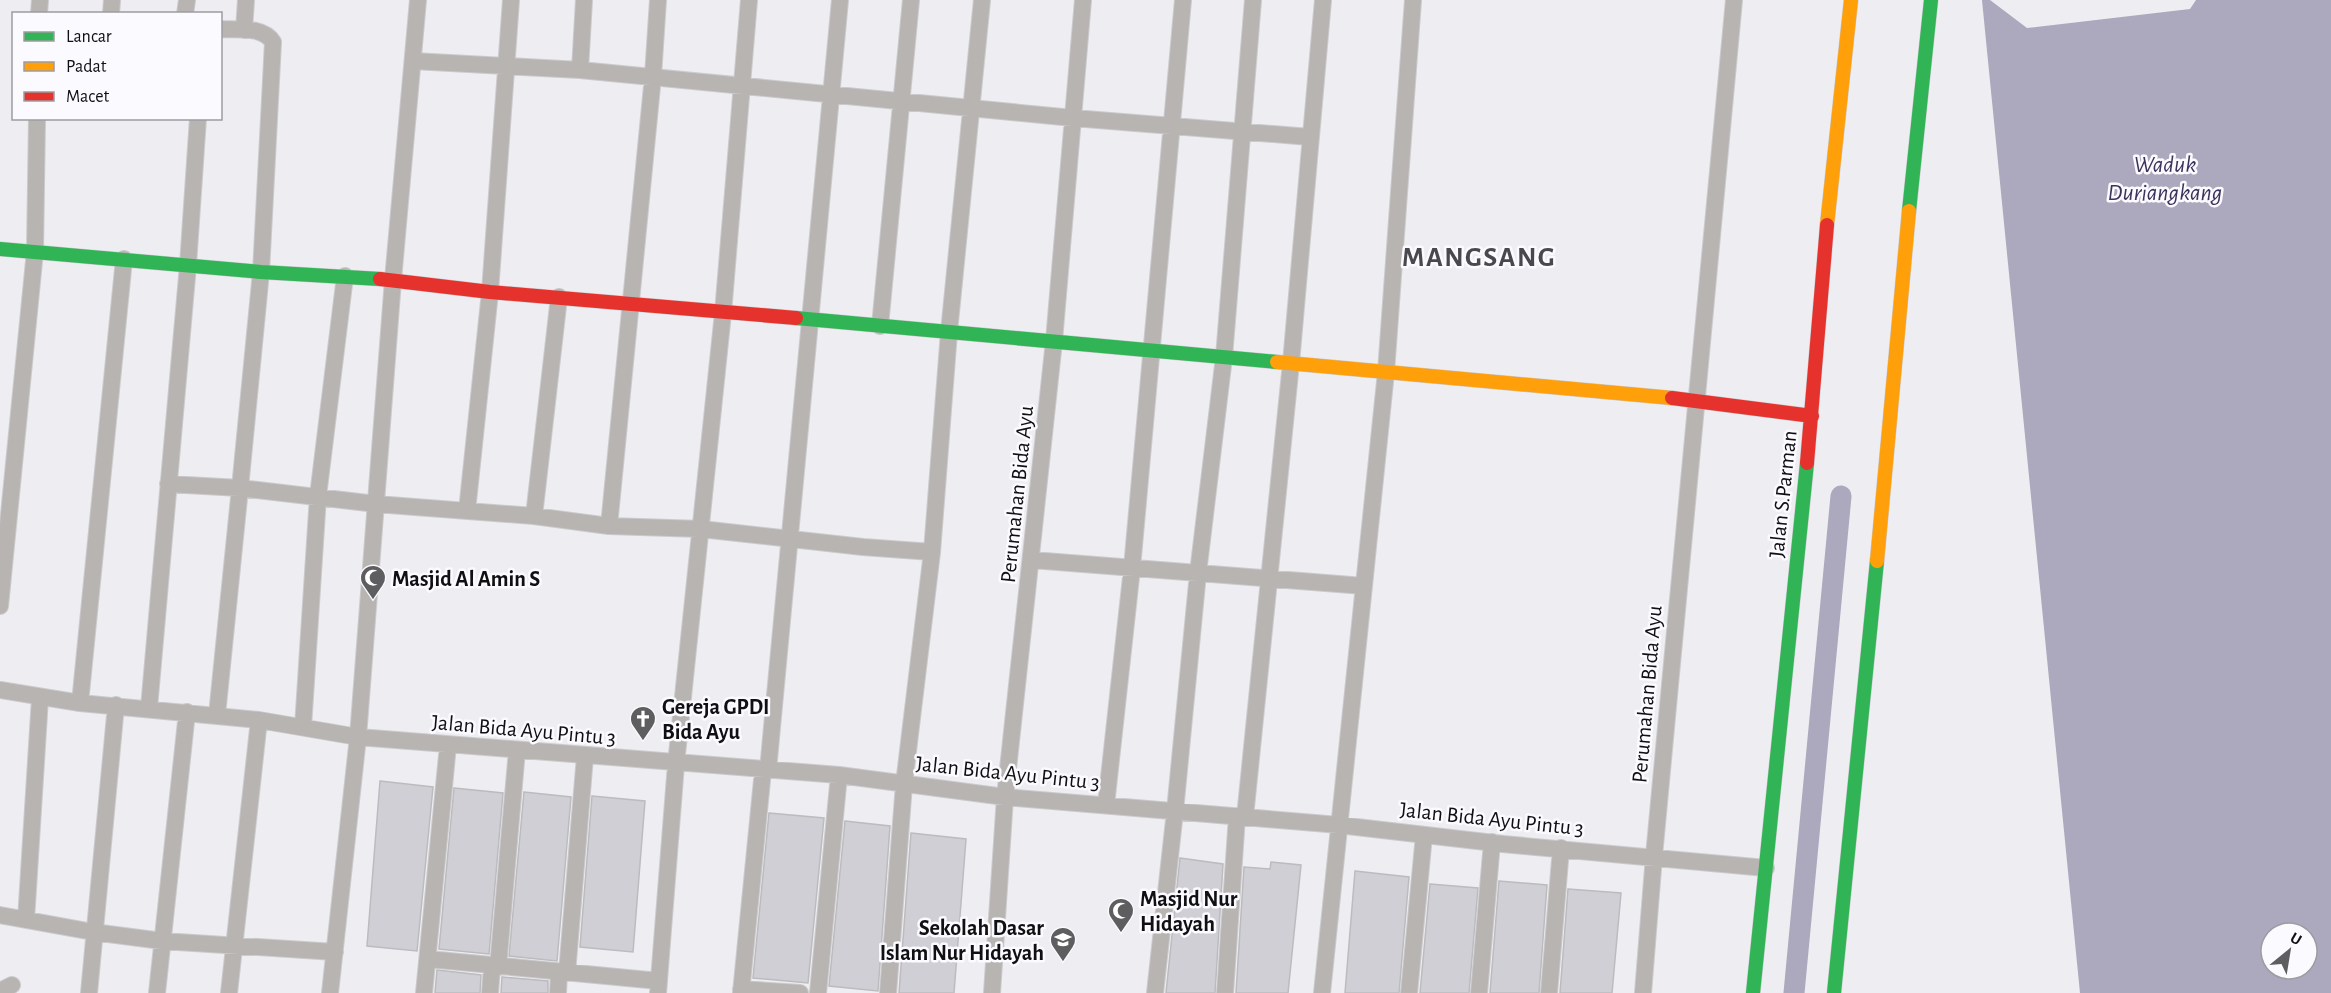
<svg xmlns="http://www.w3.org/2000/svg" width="2331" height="993" viewBox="0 0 2331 993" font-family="'Alegreya Sans',sans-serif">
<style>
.water{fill:#aca8bd;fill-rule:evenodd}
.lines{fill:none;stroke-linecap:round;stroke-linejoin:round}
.canal{stroke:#aca8bd;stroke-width:21}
.building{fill:#d0cfd6;stroke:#bcbcbf;stroke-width:1.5}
.street-casing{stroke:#cbcacd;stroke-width:18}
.fast-casing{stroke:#cbcacd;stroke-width:15}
.slow-casing{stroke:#cbcacd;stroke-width:15}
.jam-casing{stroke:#cbcacd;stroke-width:15}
.street{stroke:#b7b4b1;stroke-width:16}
.fast{stroke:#30b455;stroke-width:14}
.slow{stroke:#ff9f0a;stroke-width:14}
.jam{stroke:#e5322d;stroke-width:14}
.labels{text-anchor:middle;stroke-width:5;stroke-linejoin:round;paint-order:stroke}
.street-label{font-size:22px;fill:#100f12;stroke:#fbfafe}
.poi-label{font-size:22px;font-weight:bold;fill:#100f12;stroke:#fbfafe;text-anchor:start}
.water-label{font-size:24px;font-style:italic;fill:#3c325b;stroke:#fbfafe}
.district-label{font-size:28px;font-weight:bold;letter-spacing:1.5px;fill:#49484e;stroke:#fbfafe}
</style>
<rect width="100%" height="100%" fill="#eeedf2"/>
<path class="water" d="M1982 0H1990L2027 28 2190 9 2196 0H2331V993H2080ZM2271 933H2307V969H2271Z"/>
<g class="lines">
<path class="canal" d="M1794 993 1841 496"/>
</g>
<path class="building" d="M380 781 433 787 417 951 367 946Z
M454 788 503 793 489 954 439 949Z
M524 792 571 797 557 961 509 956Z
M592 796 645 801 633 952 580 947Z
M769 813 824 818 808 983 753 978Z
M845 821 890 826 878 991 829 986Z
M911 833 966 839 954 993H899Z
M1180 858 1223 864 1215 993H1166Z
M1271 862 1301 865 1288 993H1236L1244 867 1270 869Z
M1355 871 1409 877 1399 993H1345Z
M1499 881 1547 885 1539 993H1490Z
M1430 884 1478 888 1469 993H1420Z
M1568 889 1621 893 1612 993H1560Z
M437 970 481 975 480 993H435Z
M502 977 548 981V993H501Z"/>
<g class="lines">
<defs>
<path id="street" d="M39 14 40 0
M111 14 112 0
M185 14 187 0
M244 30 246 0
M413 61 580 70 1073 118 1310 137
M580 70 584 0
M880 326 911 0
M168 484 240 488 261 272 273 42C263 26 238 30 220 29
M467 511 490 292 511 0
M534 516 559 297
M609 526 653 76 658 0
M1032 560 1364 586
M0 606 35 251 37 118
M0 690 80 703 259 720 358 737 839 775 1005 797 1339 825 1503 844 1766 868
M80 703 124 259
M149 708 188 265 198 118
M217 715 240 488 376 504 534 516 609 526 701 529 863 547 932 552
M303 727 318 496 345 276
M768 770 840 0
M1106 805 1132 568 1183 0
M1245 817 1291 363 1323 0
M0 915 93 932 162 941 335 952
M26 920 40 698
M428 959 659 981
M498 967 517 750
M567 973 585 756
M741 989 800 993
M0 991 12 985
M89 993 116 705
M157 993 187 712
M229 993 259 720
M330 993 358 737 393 280 418 0
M424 993 448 745
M490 993 492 966
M558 993 559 972
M658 993 676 764 723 313 749 0
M741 993 763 770
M818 993 839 775
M888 993 904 784 932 552 949 332 982 0
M992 993 1005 797 1054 341 1083 0
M1155 993 1175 811 1198 573 1224 357 1253 0
M1225 993 1237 816
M1322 993 1386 372 1413 0
M1409 993 1424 835
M1479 993 1492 842
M1549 993 1561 848
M1643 993 1654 856 1734 0"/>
<path id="fast" d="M1909 211 1931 0
M0 249 261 272 380 279
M796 318 1277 362
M1753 993 1807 463
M1834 993 1877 561"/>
<path id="slow" d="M1827 225 1851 0
M1277 362 1672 398
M1877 561 1909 211"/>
<path id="jam" d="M380 279 490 292 796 318
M1672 398 1812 416
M1807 463 1827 225"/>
</defs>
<use href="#street" class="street-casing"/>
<use href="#fast" class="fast-casing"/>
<use href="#slow" class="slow-casing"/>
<use href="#jam" class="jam-casing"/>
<use href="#street" class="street"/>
<use href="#fast" class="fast"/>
<use href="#slow" class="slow"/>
<use href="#jam" class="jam"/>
</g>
<defs>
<symbol id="mosque-pin" viewBox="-11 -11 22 30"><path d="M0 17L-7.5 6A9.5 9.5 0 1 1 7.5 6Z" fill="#5e5d60" stroke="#fbfafe"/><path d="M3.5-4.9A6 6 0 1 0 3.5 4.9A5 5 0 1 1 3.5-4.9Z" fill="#fff"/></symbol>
<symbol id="church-pin" viewBox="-11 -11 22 30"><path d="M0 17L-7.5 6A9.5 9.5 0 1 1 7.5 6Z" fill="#5e5d60" stroke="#fbfafe"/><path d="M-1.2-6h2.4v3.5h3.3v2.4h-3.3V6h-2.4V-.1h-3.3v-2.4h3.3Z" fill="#fff"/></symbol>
<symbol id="school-pin" viewBox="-11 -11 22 30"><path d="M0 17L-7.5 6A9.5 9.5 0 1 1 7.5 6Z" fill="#5e5d60" stroke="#fbfafe"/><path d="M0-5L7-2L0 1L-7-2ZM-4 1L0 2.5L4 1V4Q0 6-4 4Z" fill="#fff"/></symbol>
</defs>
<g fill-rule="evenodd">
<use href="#mosque-pin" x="358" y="563" width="30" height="40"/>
<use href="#church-pin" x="628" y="704" width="30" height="40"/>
<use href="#mosque-pin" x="1106" y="896" width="30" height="40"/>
<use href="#school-pin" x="1048" y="925" width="30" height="40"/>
</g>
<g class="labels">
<g class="street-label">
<text transform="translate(1016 494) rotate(-84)" y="8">Perumahan Bida Ayu</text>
<text transform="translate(1782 494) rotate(-84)" y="8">Jalan S.Parman</text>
<text transform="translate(1646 694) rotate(-85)" y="8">Perumahan Bida Ayu</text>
<text transform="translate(524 729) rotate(5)" y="8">Jalan Bida Ayu Pintu 3</text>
<text transform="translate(1008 772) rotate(6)" y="8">Jalan Bida Ayu Pintu 3</text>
<text transform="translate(1492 818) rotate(6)" y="8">Jalan Bida Ayu Pintu 3</text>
</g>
<g class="poi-label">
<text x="392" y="586">Masjid Al Amin S</text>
<text x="662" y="714">Gereja GPDI<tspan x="662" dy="25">Bida Ayu</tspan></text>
<text x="1140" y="906">Masjid Nur<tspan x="1140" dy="25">Hidayah</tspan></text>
<text x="1044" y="935" text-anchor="end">Sekolah Dasar<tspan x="1044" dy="25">Islam Nur Hidayah</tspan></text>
</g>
<g class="water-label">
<text x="2165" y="172">Waduk<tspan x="2165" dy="28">Duriangkang</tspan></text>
</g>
<g class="district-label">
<text x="1479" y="266">MANGSANG</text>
</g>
</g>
<rect x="12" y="12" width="210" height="108" fill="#fbfafe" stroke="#9d9ca0" stroke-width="1.5"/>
<rect x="24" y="32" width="30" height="9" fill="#30b455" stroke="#9d9ca0" stroke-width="1.5"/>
<text x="66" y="42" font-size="18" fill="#100f12">Lancar</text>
<rect x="24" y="62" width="30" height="9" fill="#ff9f0a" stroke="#9d9ca0" stroke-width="1.5"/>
<text x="66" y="72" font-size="18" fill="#100f12">Padat</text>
<rect x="24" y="92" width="30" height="9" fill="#e5322d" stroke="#9d9ca0" stroke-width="1.5"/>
<text x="66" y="102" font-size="18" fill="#100f12">Macet</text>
<g transform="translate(2289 951) rotate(30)"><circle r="28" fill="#fbfafe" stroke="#9d9ca0" stroke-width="1.5"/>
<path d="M0-4.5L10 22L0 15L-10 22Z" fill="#5e5d60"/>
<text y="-9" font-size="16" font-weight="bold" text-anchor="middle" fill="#100f12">U</text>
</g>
</svg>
